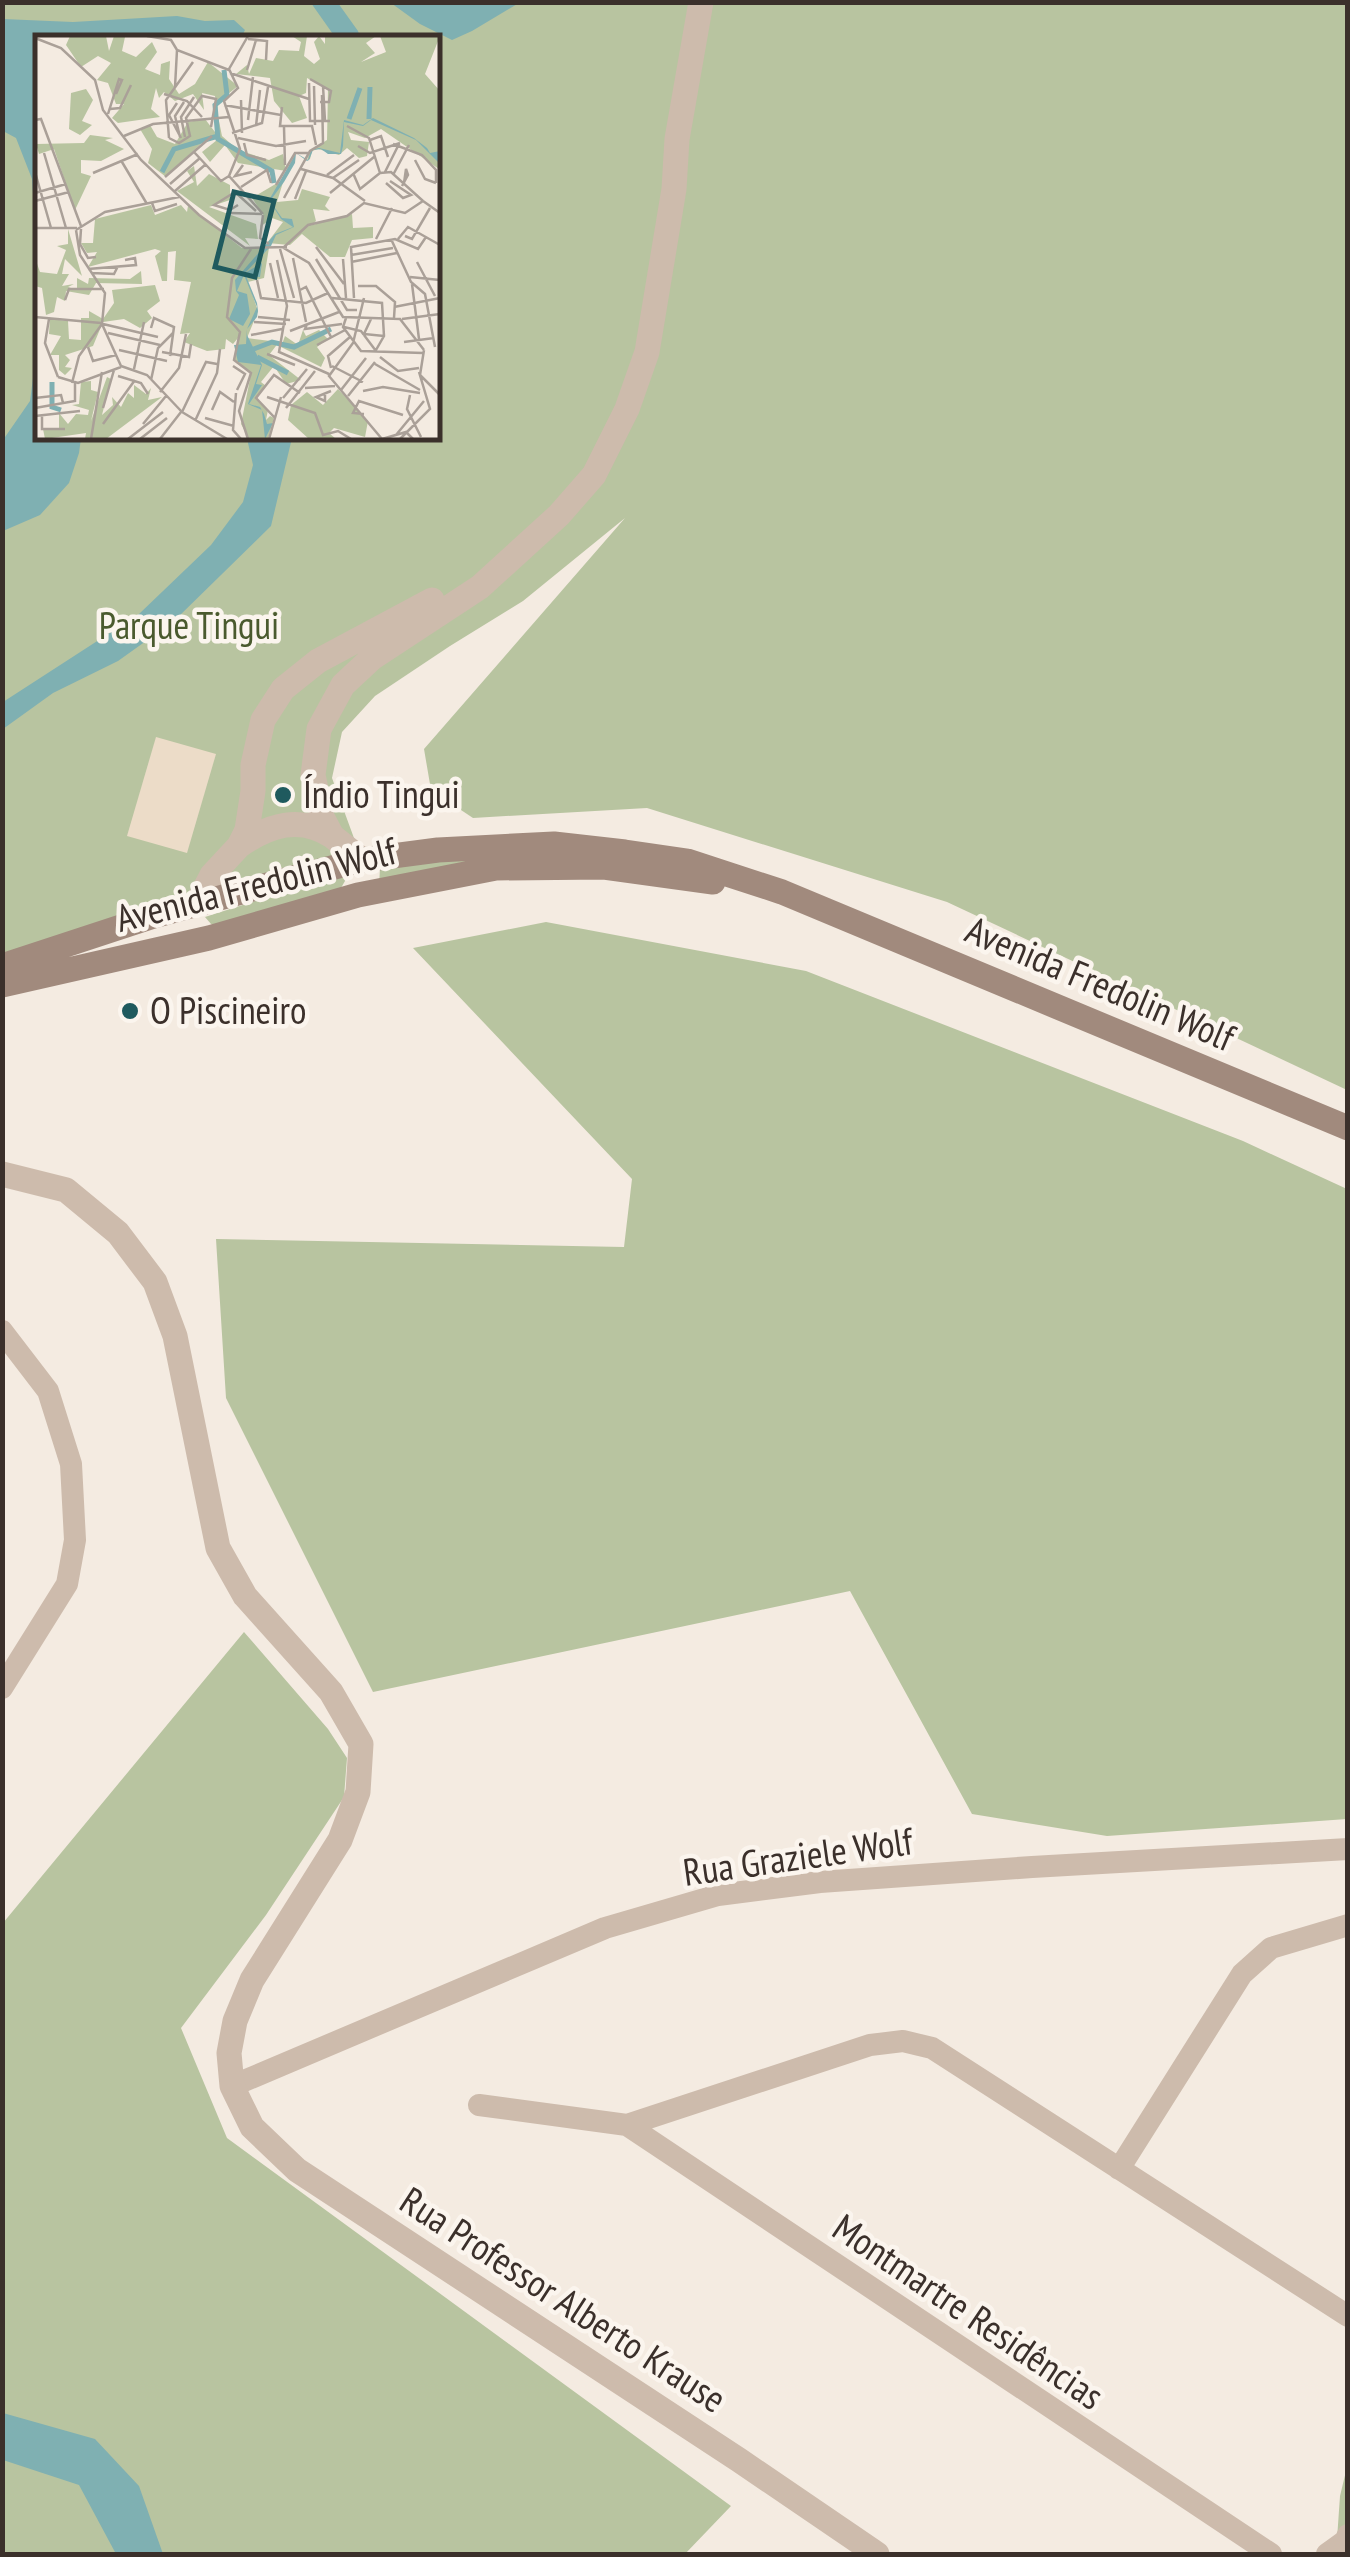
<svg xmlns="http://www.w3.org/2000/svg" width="1350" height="2557" viewBox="0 0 1350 2557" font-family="'PT Sans Narrow',sans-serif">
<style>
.green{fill:#b8c4a0;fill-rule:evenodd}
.plaza{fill:#ecdcc8}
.water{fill:#7fb0b2}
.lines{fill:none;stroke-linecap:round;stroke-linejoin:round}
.minor{stroke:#cdbbac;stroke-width:22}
.tertiary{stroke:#cdbbac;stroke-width:25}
.secondary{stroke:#a18a7d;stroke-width:25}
.poi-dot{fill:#1f5a5e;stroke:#fbf5ee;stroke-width:4}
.labels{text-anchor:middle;stroke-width:9;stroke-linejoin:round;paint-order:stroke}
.park-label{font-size:38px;fill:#4a5a2e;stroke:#fbf5ee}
.poi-label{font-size:38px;fill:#3b302b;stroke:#fbf5ee;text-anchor:start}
.street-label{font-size:38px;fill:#3b302b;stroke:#fbf5ee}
.inset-river{fill:none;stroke:#7fb0b2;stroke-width:5}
.inset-road{fill:none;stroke:#aaa098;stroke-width:2.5}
.view{fill:#1f5a5e;fill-opacity:0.15;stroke:#1f5a5e;stroke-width:5}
.inset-edge{fill:none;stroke:#3b302b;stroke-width:5}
</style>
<rect width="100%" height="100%" fill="#f4ebe1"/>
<path class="green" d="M3 3H1347V1090L947 902 647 808 473 818 431 790 424 749 625 518 523 601 450 646 375 696 342 732 332 778 362 860 3 962ZM38 38H438V438H38Z
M489 856 379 887 380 868Z
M345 876V881L338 893 218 927 211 924 205 917 303 886Z
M546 922 806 971 1243 1141 1347 1189V1819L1107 1836 972 1814 850 1591 373 1692 226 1398 216 1239 624 1247 632 1179 413 948Z
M244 1632 328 1729 347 1758 344 1797 266 1915 181 2028 227 2138 731 2506 685 2554H3V1923Z
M1347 2467V2554H1336L1340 2496Z"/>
<path class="plaza" d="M156 737 216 754 187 853 127 836Z"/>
<path class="water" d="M311 3H338L358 31 360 37H335Z
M391 3H519L472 31 452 40 420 24Z
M177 16 205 21 234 20 245 30 241 38H38L37 250 32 179 16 138 3 131V19L73 22Z
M37 348 38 438H81L79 453 69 483 40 515 3 531V440L30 401Z
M249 438H292L271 526 174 621 118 661 53 693 3 729V702L139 614 211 545 243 502 253 465 248 443Z
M3 2413 95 2439 139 2486 163 2554H116L79 2485 3 2460Z"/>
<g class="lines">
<path class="minor" d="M2 1331 48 1391 71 1464 75 1540 67 1584 2 1688
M232 2086 605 1928 718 1895 820 1882 1032 1867 1348 1849
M479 2105 627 2125 1271 2554
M627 2125 870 2045 903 2041 932 2048 1348 2316
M1119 2169 1242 1974 1271 1948 1348 1925
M1327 2554 1345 2541 1348 2535"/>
<path class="tertiary" d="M239 846C269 825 300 815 332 836
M362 860 332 836 322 817 313 775 319 729 343 685 372 658 480 587 559 515 594 475 627 409 647 352 674 189 677 139 701 2
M197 904 212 875 239 846 247 830 253 791V765L263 720 283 689 318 661 432 600
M2 1174 66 1190 118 1233 155 1282 175 1336 218 1548 245 1596 331 1692 361 1744 358 1792 340 1840 252 1980 235 2021 229 2053 232 2086 252 2127 297 2170 739 2460 877 2554"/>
<path class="secondary" d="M2 966 154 916 289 879 362 860 438 850 554 844 625 852 687 861 782 892 1348 1128
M2 985 209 938 358 895 496 868 604 867 713 882"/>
</g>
<g class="poi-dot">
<circle cx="283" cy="795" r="10"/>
<circle cx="130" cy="1011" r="10"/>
</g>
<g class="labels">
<g class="park-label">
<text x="189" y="639">Parque Tingui</text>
</g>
<g class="poi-label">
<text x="303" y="808">Índio Tingui</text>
<text x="150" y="1024">O Piscineiro</text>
</g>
<g class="street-label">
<text transform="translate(256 885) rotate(-14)" y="13">Avenida Fredolin Wolf</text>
<text transform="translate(1100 984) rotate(23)" y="13">Avenida Fredolin Wolf</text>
<text transform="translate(798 1857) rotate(-8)" y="13">Rua Graziele Wolf</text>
<text transform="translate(563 2300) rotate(33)" y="13">Rua Professor Alberto Krause</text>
<text transform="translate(968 2312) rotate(34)" y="13">Montmartre Residências</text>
</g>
</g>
<g transform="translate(35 35)">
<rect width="405" height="405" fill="#f4ebe1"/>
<path d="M35 1H71L74 16 79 1 90 2 87 16 101 22 117 7 122 17 110 34 125 40 126 29 135 26 134 44 144 59 160 49 173 27 203 51 183 67 182 79 180 61 167 58 169 75 158 59 140 66 129 57 124 63 121 53 116 74 125 82 83 88 77 83 89 69H81L73 48 62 45 76 28 63 21 46 32 31 10ZM257 1H272L269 21 279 29 285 24 279 7 284 1 290 9V1H341L331 8 340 18 326 27 351 17 345 1H405L390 39 405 56V151L404 134 346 94 330 103 313 97 316 105 334 107 332 121 324 123 312 113 304 120 283 114 277 116 275 124 272 125 275 116 292 105 293 54 272 43 271 58 264 61 272 83 257 88 239 66 235 43 201 39 212 30 214 39 221 23 238 26 244 15 264 16 266 7ZM51 54 58 65 47 86 57 90 45 100 34 94 36 58ZM183 81 187 101 203 115 234 125 248 119 251 136 203 128 190 110 175 127 167 117 182 105 173 102 131 142 113 128 117 114 105 94 115 90 122 102 140 109 153 87 170 84 180 97ZM55 100 78 103 70 105 89 114 66 126 46 125V138L56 141 40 175 19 114 4 119 1 109 49 108ZM159 131 162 151 174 139 195 150V165L174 172 221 189 223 204 210 203 215 211 142 156 159 147 152 136ZM249 144 242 167 263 165 267 154 295 162 290 171 295 176 278 174 281 186 255 210 232 208 248 187 237 183 225 192 229 181 217 163ZM116 170 120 180 146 170 152 177 153 171 207 213H234L229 243 213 247 223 276 212 303 244 307 234 320 266 345 251 349 239 331 226 347 231 351 221 364 233 375 231 385 235 381 239 383 233 404H214L206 389 216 339 199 325 203 303 198 309 191 304 190 314 172 316 149 307 155 298 145 299 156 247 139 245 141 216 133 217 132 246H127L120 221 126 216 120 214 53 232 62 217 52 218 46 208H58L60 184ZM317 179 318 193 338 192V203L317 205 310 222H295L267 199 274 191ZM33 194 47 241 30 224 27 239H34L27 251 39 249 33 252 42 255V243L53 249 54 243 95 244 106 236 107 249 61 248 54 260 31 256 30 266 22 262 19 277 11 280 7 253 0 251V223L5 237 22 239 31 215 22 211 33 209ZM120 250 125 266 112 276 117 283 105 293 89 284 68 287 58 311 30 320 35 325 30 332 37 333 30 340 24 335V320H15L26 301 14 299 15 284 33 286 34 304 46 305V283H54V276L68 284 79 268 77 255ZM268 295 271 301 284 295 293 304 282 312 290 323 286 332 246 312 250 301 263 310ZM72 342 76 344 67 380 78 370 77 362 86 372 93 358 99 363V350L111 359 116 353 113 365 127 362 71 404H50L51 398 10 404 8 394 24 395V378L33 389 41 379 53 380 54 375 37 370 44 369 46 347 56 346V355L63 357 56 386ZM303 354 333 386 330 402 299 393 294 398 301 404H274L253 385 256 370 272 357 288 370Z" fill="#b8c4a0"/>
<path d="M338 83 379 103 392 113 395 118 405 116 404 128 381 105 336 85 328 91 309 87 308 111 306 119H293L286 114 278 115 274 125 272 126 261 118 260 128 249 147 235 166 247 183 257 184 259 192 241 200 236 211 210 238 227 228 225 242 211 241 222 268 223 276 222 282 212 294V300L227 330 221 349 227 350 214 369 225 372 229 379 232 389 238 388 230 404 227 375 213 369 226 330 203 327 199 310 211 309 212 294 222 272 209 240 202 256 212 259 215 279 208 291 194 284 204 260 201 256 200 245 240 199 258 192 246 184 234 165 261 118 273 125 276 115 284 113 305 118 309 85 328 90Z" fill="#7fb0b2"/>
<path class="inset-river" d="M189 35 192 60 180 70 183 104 237 136 239 148M314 84 325 53M334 84 335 52M127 137 139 114 183 101M216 315 237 307 259 312 296 294M222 322 253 338M17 347V372L26 375"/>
<path class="inset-road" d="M112 1 136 5 142 15 194 35M213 1 194 34 203 53 189 66 205 114 194 141 228 179M0 3 26 13 60 45 68 75 106 125 164 180 210 213 252 212M213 4 232 6 231 25M212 35 221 5M195 38 274 64M275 44 296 56 294 67H285M274 48 275 86H295M279 51 280 90M288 51 290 86M140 52 142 15M129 59 152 66 167 82M206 65 207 98M142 68 134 80 146 103M189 70 246 80M247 72 245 91H277L281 110M75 74 85 73 96 50M73 79 84 44 87 45 81 59M0 85 6 84 46 191M213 85 218 42M221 91 225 55M312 91 334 103 345 138M249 92 250 130M197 98 227 88 233 52M89 101 118 89 194 82M145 102 140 81 149 67M150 102 146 82 159 62M134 103 144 108 155 101 151 83 167 61 181 64 176 92M134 103 131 65 158 27M203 103 241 111 271 106M335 105 346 101 353 122M209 108 212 120 231 125M358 109 387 120 401 135V148M323 111 335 118 365 108M159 117 186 146 194 141M9 118 31 193M380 125 390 144 401 148M87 127 112 169M208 130 200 141 217 137M266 134 298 143 330 166M0 137 16 193M350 137 364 109M58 138 103 119M318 138 325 154 345 138M345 138 356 137 388 166M292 140 319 120M358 140 374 110M130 142 177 101M298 143 324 125M351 148 368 163 376 160 355 146M135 149 165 123M241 150 260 118H273M367 151 373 140 371 134 369 148M206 152 232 135 236 148M140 156 171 129M0 158 31 149M295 158 339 122M249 163 275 116 288 108 287 60M260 164 271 136M0 166 34 157M117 168 120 176 142 169M203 170 195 175 179 170 200 157 221 176M195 178 227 179M228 180 225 203 234 209M0 193H42M46 194 45 209 53 223 61 222M41 195 45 220 70 258 67 289 86 331M41 195 70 177 144 162M370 201 377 204 395 173M341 204 357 173M356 204 376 247 390 259 400 312M363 204 373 192 405 210M247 212 274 228 308 282 365 284 389 315M281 212 309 249M248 213 273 190 312 181 329 168 370 178 388 166 405 178M245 214 259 263M316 220 358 213M258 223 271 287M281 224 312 275H322M308 224 311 263M242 225 252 271 244 317 294 339M316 227 362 218M382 227 400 261M235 228 243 263M53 234 101 230 100 223 90 225M57 238 79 239 83 231M375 242 405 245M222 245 226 263 271 268 293 258M377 249 384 304M323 251H341L360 267 359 283M265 255 271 252 296 302M297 263 347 268 349 301 341 315M319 263 316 212 360 204 383 214 391 202M329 263 318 308 294 341 347 404M30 265 34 254H69M359 272 405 263M0 282 66 288M223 282 255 285M311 283 308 292 326 316 388 318M14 284 10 308 23 342M336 284 329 299 349 301M367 284 405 279M219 287 251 289M68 289 123 302M272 289 270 294 307 289M309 292 326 296 341 316M116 293 119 283 139 292 135 321M255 296 304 277M73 298 125 310M216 300 247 294M369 307 399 303M282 310 310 295M53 312 58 326 81 320M84 315 132 326M389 315 385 340 405 360M127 317 154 322 156 309M232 319 260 330M345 322 363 336 384 333M340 329 385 355M86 331 112 340 147 377M198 331 210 339 202 355M297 331 328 347M296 333 293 321 315 302M99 334 109 287M83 341 106 348 113 359M23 342 43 348 86 332M116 345 123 313 138 298M37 348 44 321 67 289M270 353 300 351M306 355 331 323M328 356 348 352 385 358M125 357 144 333 151 299M201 358 198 395 206 404M290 360V366L281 362 296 356M375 360 372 374 386 402M313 361 340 327M232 362 280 378 288 400 303 396 316 404M0 363 26 360 28 368M248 363 272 334M0 373 40 366V348M68 373 79 335M251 373 280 336M177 375 185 357 199 367M147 377 171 327 182 329M147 377 192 404M329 379 318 378 324 366 368 380M0 381 45 376M7 381V394H30M170 383 199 391M240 383 221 363 239 340 265 358M160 386 182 338 185 314M68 389 100 345M108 389 131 361M361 400 389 366M56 404 67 337M93 404 128 377M105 404 132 383M125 404 146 377M213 404 204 376 216 338 199 325 205 297 192 282 197 243 216 214M234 404 246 362M347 404 371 397 378 404M365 404 395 374 384 337"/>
<path class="view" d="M199 157 239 166 220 242 180 232Z"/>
<rect width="405" height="405" class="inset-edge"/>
</g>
<rect width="1350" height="2557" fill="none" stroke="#3b302b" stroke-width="10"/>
</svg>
